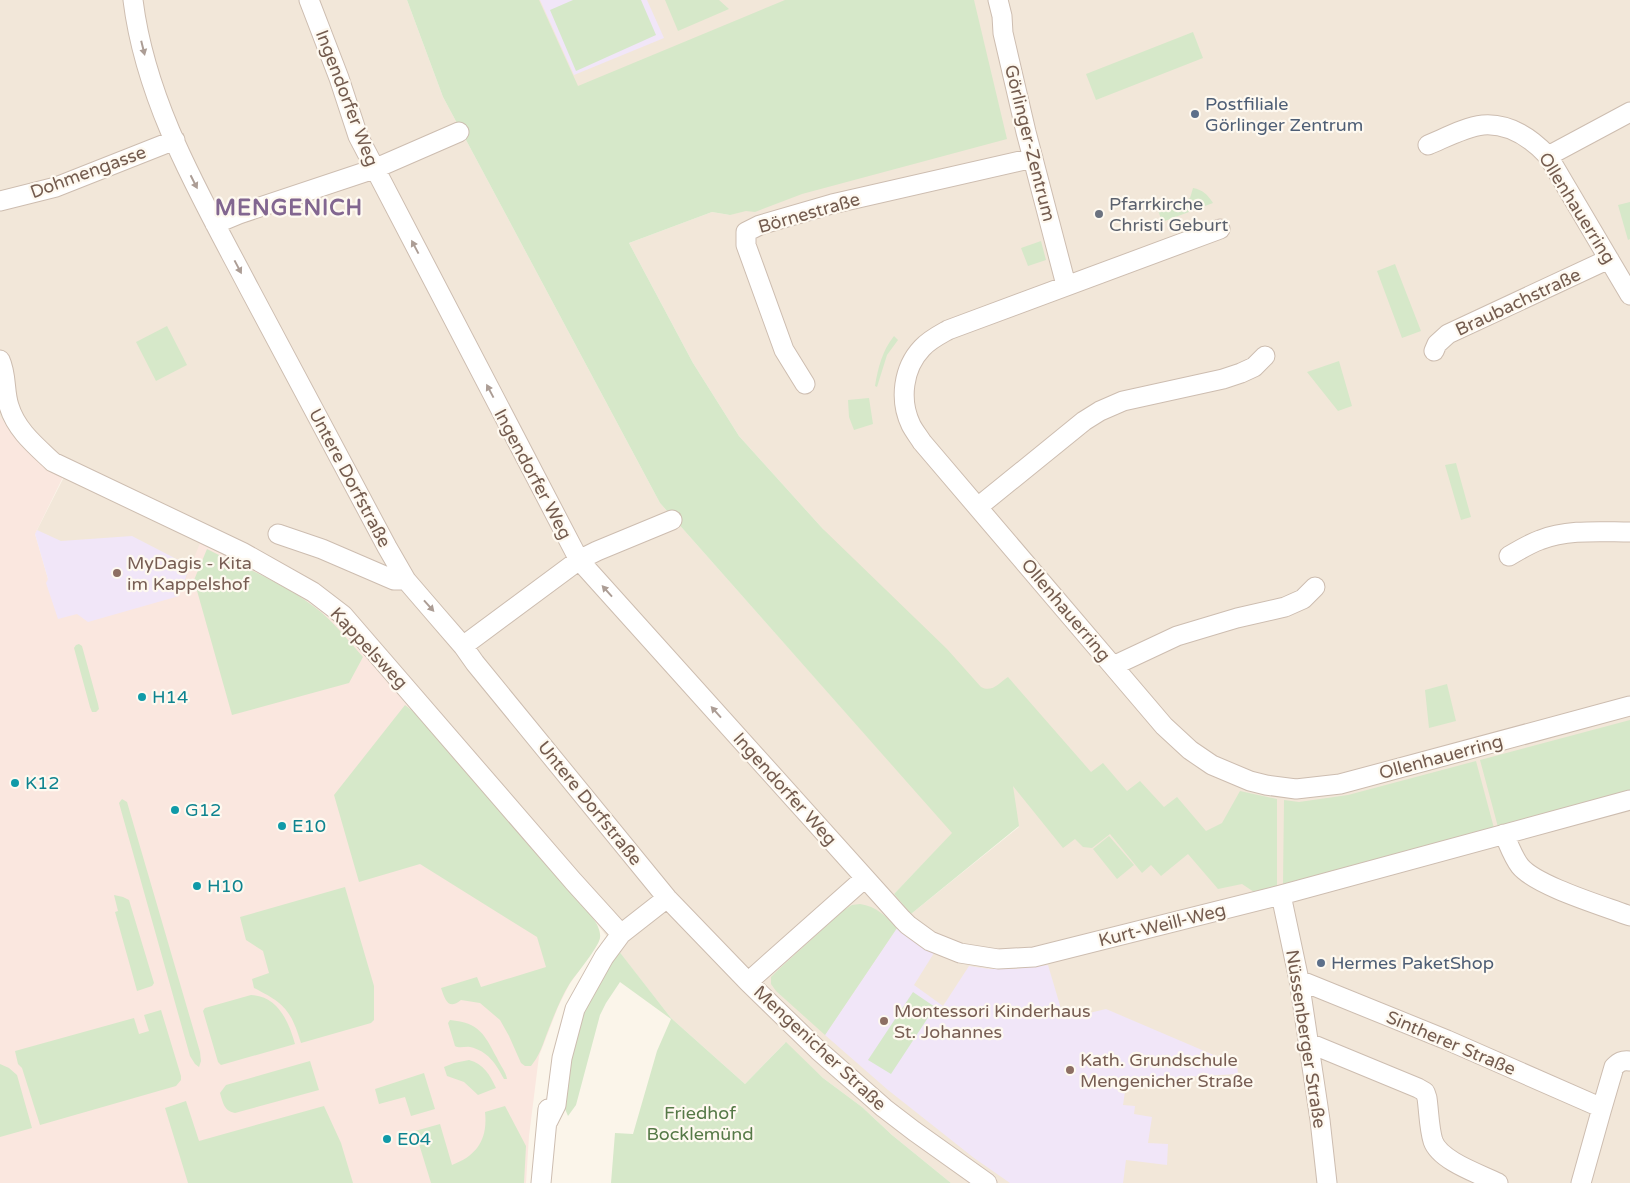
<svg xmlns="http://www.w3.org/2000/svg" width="1630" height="1183" viewBox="0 0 1630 1183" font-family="'Varela Round',sans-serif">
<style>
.residential{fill:#f2e7d9}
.commercial{fill:#fae7df}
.education{fill:#f1e6f8}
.green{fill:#d6e8c9}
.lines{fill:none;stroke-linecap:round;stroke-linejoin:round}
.minor-casing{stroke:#cdbdb0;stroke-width:21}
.minor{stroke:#fff;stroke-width:19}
.oneway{fill:#ac9d95}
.service-dot{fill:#5c6f8a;stroke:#fef9f0;stroke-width:2}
.worship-dot{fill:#6b7280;stroke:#fef9f0;stroke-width:2}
.education-dot{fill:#8d6e63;stroke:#fef9f0;stroke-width:2}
.culture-dot{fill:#0f9aa8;stroke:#fef9f0;stroke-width:2}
.labels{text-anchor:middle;stroke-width:4.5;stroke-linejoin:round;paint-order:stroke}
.street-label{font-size:18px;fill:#745c4f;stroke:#fef9f0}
.service-label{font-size:18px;fill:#4e5e75;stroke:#fef9f0;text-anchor:start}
.worship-label{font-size:18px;fill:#5b616d;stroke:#fef9f0;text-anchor:start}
.education-label{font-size:18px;fill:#785e54;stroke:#fef9f0;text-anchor:start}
.culture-label{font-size:18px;fill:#0d838f;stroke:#fef9f0;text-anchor:start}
.park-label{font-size:18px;fill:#567947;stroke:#fef9f0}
.district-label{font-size:22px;font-weight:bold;letter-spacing:1px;fill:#826690;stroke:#fef9f0}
</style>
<rect width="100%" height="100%" fill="#fbf5ea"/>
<path class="residential" d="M0 0H407L443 97 660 503 953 833 894 894 911 914 1019 827 823 529 739 436 693 363 629 243 712 212 730 215 526 107 486 0H1630V1183H951L892 1135 862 1107 823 1078 785 1043 745 1084 671 1018 579 901 340 628 322 611 179 596 35 534 64 477 37 457 0 417Z"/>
<path class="commercial" d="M0 417 37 457 64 475 35 534 48 579 77 614 179 596 200 543 299 594 322 611 340 628 590 915 599 930 600 938 595 948 569 985 558 1007 539 1056 529 1136 526 1183H0Z"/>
<path class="education" d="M540 0H647L664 38 574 75Z
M37 530 61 541 132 536 190 566 179 596 88 622 77 614 58 619 46 583 48 579 35 534Z
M897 928 934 953 914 985 943 1006 969 966 990 969H1013L1048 965 1064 1019 1106 1009 1237 1065 1238 1074 1168 1078H1127L1123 1105 1135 1106 1134 1114 1152 1117 1148 1143 1168 1144 1167 1165 1126 1160 1123 1183H1010L974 1158 888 1090 825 1035Z"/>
<path class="green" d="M407 0H539L578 86 785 0H974L1007 139 802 194 755 212 746 211 730 215 712 212 629 243 693 363 739 436 823 529 947 649 981 687C992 693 999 683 1008 677L1091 772 1103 763 1127 791 1140 781 1164 807 1177 797 1206 831 1222 823 1240 791 1277 799V886L1254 892 1242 884 1218 889 1188 854 1161 876 1151 865 1142 873 1110 834 1092 848 1083 847 1075 839 1063 848 1013 786 1019 826 911 914 894 894 952 833 660 503 443 97Z
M573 0H641L656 35 576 71 550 10Z
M665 0H719L729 9 678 31Z
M1193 32 1203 58 1096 100 1086 74Z
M1193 188C1203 190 1207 194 1213 203L1162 222 1158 210 1190 198Z
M1630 202V239L1628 240 1618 205Z
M1041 241 1046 260 1028 266 1021 248Z
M1395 264 1421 331 1402 338 1377 271Z
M167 326 187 365 156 381 136 342Z
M894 336 898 340 887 355 877 387 875 386C878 368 882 351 894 336Z
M1339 361 1352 406 1338 411 1307 372Z
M869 398 873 424 854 430 849 417 848 400Z
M1456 463 1471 517 1461 520 1445 465Z
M207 549C245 568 287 584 321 612 336 625 349 641 363 657L349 683 232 715 194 580Z
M79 644 82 646 98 704 99 709 96 712H92L90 707 74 648 76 645Z
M1447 684 1456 721 1429 728 1425 690Z
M405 705 414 712 579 901C587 911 602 925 600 938 598 948 577 973 570 983 560 999 553 1018 546 1036 542 1047 539 1056 531 1066H525L521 1063 509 1036 500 1020 480 1003 461 1000C448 1011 445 999 441 988L477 977 481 987 546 967 537 937 420 864 359 882 334 795Z
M1630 720V791L1498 827 1480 760Z
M1476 761 1494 828 1283 884 1284 800 1299 802 1348 795Z
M122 799 127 802 200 1052 201 1061 199 1067 195 1064 190 1056 119 803Z
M1109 836 1134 865 1117 879 1093 849Z
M345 887 374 986V1020L371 1023 301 1043C291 1010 284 1003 254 988L252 979 269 973 263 951 246 940 240 917Z
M114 895 123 897 129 900 154 983 152 986 137 991 115 912 118 911Z
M860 904C876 906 887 917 897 928L825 1035 776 991 771 984V977L779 969 844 910 852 905Z
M618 950 671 1018 745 1084 786 1042 823 1078 862 1107 892 1135 951 1183H611L615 1133 633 1134 657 1051 671 1019 620 982 606 1003 600 1015 576 1105 568 1116 560 1097 580 1006Z
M913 992 935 1007 891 1074 868 1060Z
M251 995C278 996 289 1022 295 1044L221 1065 218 1062 203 1011 205 1008Z
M161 1010 181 1076V1080L176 1086 40 1125 22 1068 18 1064 15 1051 134 1018 139 1034 149 1031 144 1015Z
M450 1020C480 1023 484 1034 497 1058 500 1065 506 1072 507 1079H504C496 1064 488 1051 470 1047 465 1046 460 1049 455 1046L448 1023Z
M469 1060C484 1064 490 1075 496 1088L478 1095 464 1082 447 1076 444 1067 454 1063Z
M310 1061 319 1090 235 1113C224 1111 223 1103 220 1093L226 1085Z
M0 1064 9 1068 17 1075 32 1128 0 1137Z
M424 1073 435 1109 411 1116 405 1097 379 1104 375 1089Z
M186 1101 199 1141 324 1106 341 1143 353 1183H188L165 1108Z
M505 1106 526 1146 524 1183H431L415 1131 440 1124 452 1165C477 1156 488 1139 485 1112Z"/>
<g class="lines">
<defs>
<path id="minor" d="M133 0C146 105 202 198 250 290 296 375 341 461 387 547L406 580 437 616 463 646 475 663 667 898 748 982 818 1050 884 1108 914 1131 987 1183
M309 0 339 78 358 136 579 560 902 919 908 925 930 941 960 953 998 959 1034 957 1281 895 1630 800
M998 0 1002 16 1003 33 1026 132 1066 285
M1428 145C1445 138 1465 127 1483 125 1509 123 1531 138 1548 156L1630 295
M1548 156 1630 112
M0 201 56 187 175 140
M215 224 239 214 374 169 459 132
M1220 229 948 330C939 335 929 340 922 348 903 368 899 400 911 425 914 431 919 437 922 442L1164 726 1190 750 1212 765 1250 781 1266 785 1296 789 1340 784 1630 706
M1434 351 1437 344 1448 334 1609 259
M0 360C7 375 4 391 9 406 16 430 36 446 53 462L242 552 313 592 343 615 573 881 621 934
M805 384 784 350 746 245V232L760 225 832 204 1033 158
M978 507 1084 421 1100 411 1123 401 1223 379 1241 373 1254 367 1265 356
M278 534 322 549 394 580H406
M1509 556C1519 550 1529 544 1540 540 1568 529 1601 532 1630 532
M463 646 579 560 597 551 672 520
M1113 666 1177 636 1237 618 1285 607 1303 599 1315 587
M1504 834C1509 845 1513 857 1520 866 1536 886 1604 906 1630 916
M1281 895 1299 980 1320 1120 1327 1183
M1299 980 1447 1040 1602 1108 1614 1067C1619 1062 1622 1060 1630 1061
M748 982 865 878
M1309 1043 1418 1088 1425 1092 1427 1098C1429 1112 1429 1128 1433 1141 1440 1161 1480 1174 1498 1183
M548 1121 556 1105 562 1058 575 1009 604 957 621 934 667 898
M541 1183 548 1109
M1581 1183 1602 1108"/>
</defs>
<use href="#minor" class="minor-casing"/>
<use href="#minor" class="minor"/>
</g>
<defs><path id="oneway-solid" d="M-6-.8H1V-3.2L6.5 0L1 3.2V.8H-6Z" transform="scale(1.25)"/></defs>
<g class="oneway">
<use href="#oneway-solid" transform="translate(143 48) rotate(76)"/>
<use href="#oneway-solid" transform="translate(194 182) rotate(63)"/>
<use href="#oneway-solid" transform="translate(415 247) rotate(-118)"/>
<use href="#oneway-solid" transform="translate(238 267) rotate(62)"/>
<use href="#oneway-solid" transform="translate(490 391) rotate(-118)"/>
<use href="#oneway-solid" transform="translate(607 591) rotate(-132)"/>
<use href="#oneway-solid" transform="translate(429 606) rotate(48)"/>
<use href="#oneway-solid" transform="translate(716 712) rotate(-132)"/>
</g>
<g class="service-dot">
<circle cx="1195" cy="114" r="5"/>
<circle cx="1321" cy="963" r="5"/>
</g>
<circle class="worship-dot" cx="1099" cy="214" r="5"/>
<g class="education-dot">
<circle cx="117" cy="573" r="5"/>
<circle cx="884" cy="1021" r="5"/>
<circle cx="1070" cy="1070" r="5"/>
</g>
<g class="culture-dot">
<circle cx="142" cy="697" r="5"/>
<circle cx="15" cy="783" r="5"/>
<circle cx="175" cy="810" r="5"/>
<circle cx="282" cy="826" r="5"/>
<circle cx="197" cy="886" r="5"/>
<circle cx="387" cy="1139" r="5"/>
</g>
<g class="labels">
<g class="street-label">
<text transform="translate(347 98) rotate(69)" y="6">Ingendorfer Weg</text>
<text transform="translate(1030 143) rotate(76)" y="6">Görlinger-Zentrum</text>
<text transform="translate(88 172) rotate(-20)" y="6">Dohmengasse</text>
<text transform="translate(1577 208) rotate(58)" y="6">Ollenhauerring</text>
<text transform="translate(809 213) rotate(-16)" y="6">Börnestraße</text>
<text transform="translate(1518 302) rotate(-25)" y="6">Braubachstraße</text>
<text transform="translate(533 474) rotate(62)" y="6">Ingendorfer Weg</text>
<text transform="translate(350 478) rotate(62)" y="6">Untere Dorfstraße</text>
<text transform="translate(1066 610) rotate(50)" y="6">Ollenhauerring</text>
<text transform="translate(369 648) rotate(47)" y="6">Kappelsweg</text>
<text transform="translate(1441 757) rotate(-15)" y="6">Ollenhauerring</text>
<text transform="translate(785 789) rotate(48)" y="6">Ingendorfer Weg</text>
<text transform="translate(590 803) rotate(51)" y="6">Untere Dorfstraße</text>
<text transform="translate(1162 925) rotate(-14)" y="6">Kurt-Weill-Weg</text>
<text transform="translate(1306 1039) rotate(81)" y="6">Nüssenberger Straße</text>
<text transform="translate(1451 1043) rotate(23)" y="6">Sintherer Straße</text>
<text transform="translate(820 1048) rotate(43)" y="6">Mengenicher Straße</text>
</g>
<g class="service-label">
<text x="1205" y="110">Postfiliale<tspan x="1205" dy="21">Görlinger Zentrum</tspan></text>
<text x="1331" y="969">Hermes PaketShop</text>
</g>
<g class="worship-label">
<text x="1109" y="210">Pfarrkirche<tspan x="1109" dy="21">Christi Geburt</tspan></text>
</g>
<g class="education-label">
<text x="127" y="569">MyDagis - Kita<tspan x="127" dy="21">im Kappelshof</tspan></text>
<text x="894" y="1017">Montessori Kinderhaus<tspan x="894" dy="21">St. Johannes</tspan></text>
<text x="1080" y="1066">Kath. Grundschule<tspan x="1080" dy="21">Mengenicher Straße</tspan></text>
</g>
<g class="culture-label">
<text x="152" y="703">H14</text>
<text x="25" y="789">K12</text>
<text x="185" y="816">G12</text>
<text x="292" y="832">E10</text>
<text x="207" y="892">H10</text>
<text x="397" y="1145">E04</text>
</g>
<g class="park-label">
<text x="700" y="1119">Friedhof<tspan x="700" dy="21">Bocklemünd</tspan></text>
</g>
<g class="district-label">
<text x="289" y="215">MENGENICH</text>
</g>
</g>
</svg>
